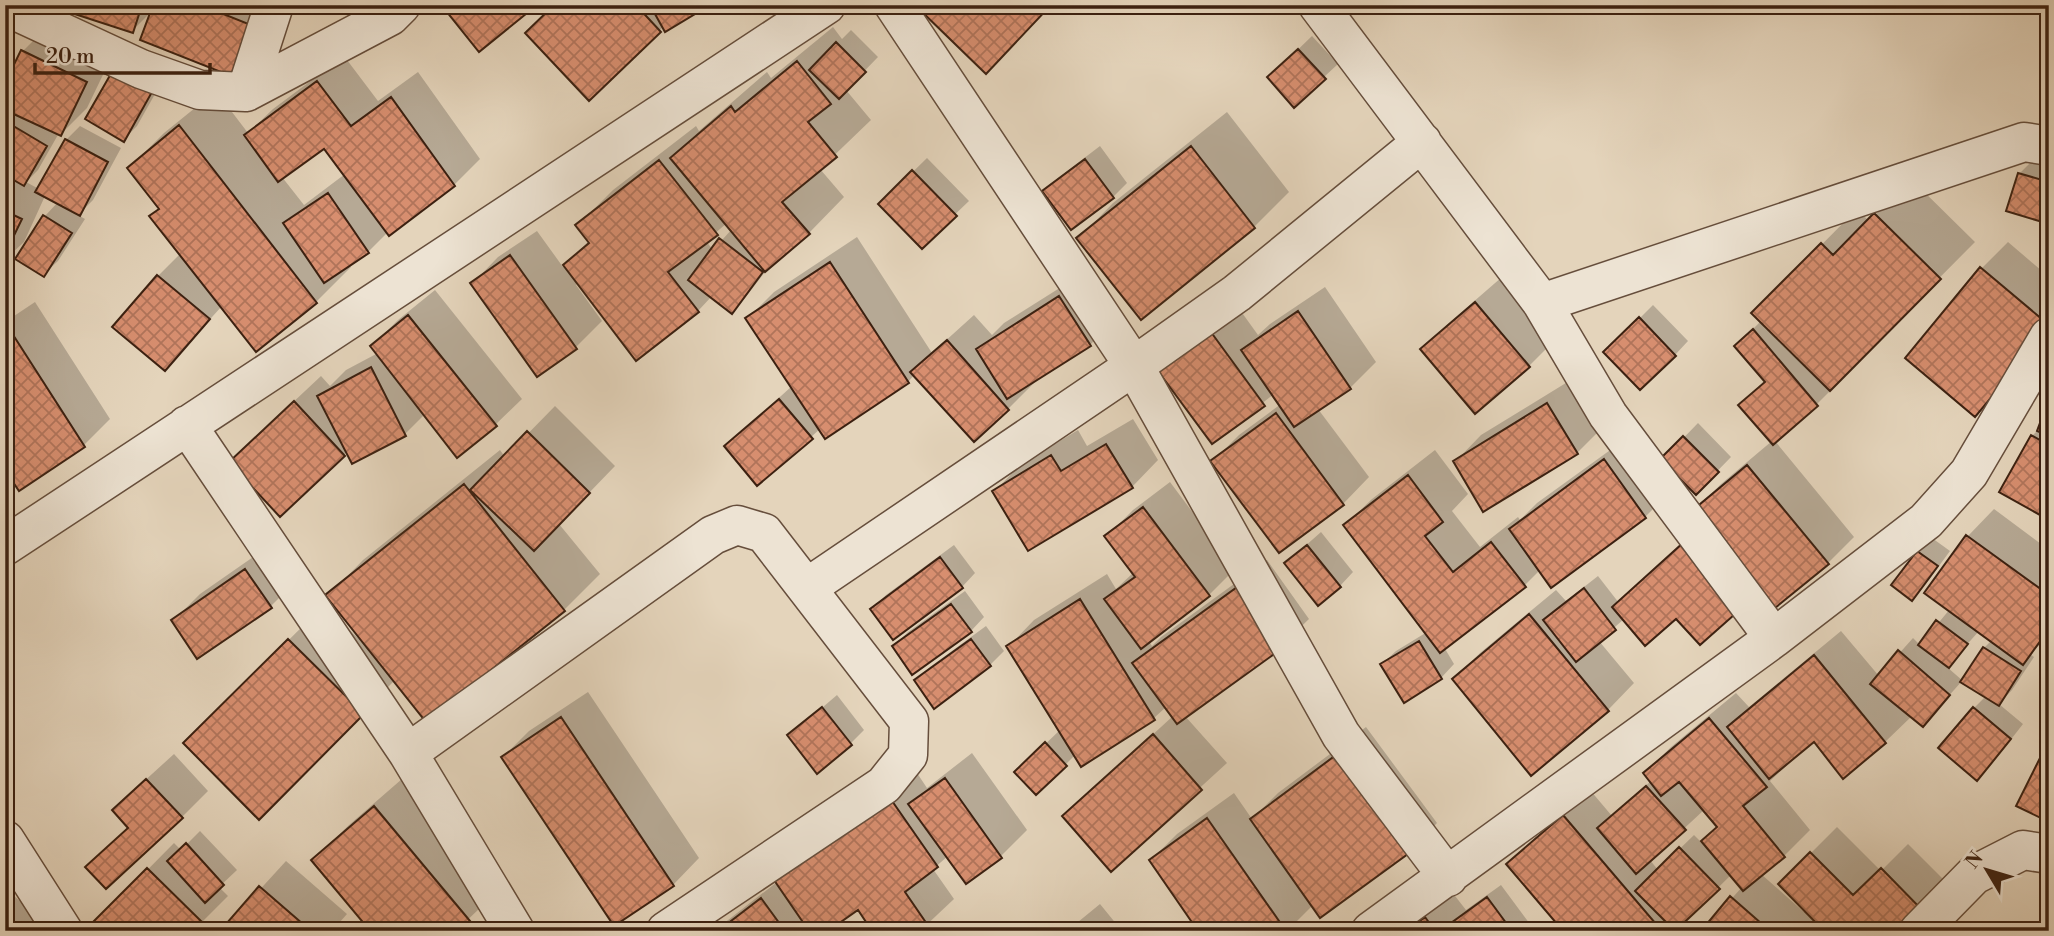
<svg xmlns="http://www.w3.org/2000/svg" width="2054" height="936" viewBox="0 0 2054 936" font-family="'Libre Bodoni',serif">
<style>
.shadow{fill:#0003;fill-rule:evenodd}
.building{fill:url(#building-cross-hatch);stroke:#3c2111;stroke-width:2}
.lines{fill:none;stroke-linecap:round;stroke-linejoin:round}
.minor-casing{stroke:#664e3c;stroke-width:41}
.minor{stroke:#ede3d3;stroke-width:38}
</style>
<defs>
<pattern id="building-cross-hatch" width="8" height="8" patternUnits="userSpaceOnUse" patternTransform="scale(1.75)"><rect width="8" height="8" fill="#d78e6f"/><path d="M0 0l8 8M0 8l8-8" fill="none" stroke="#b0745a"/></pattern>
</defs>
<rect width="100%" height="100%" fill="#e4d4bb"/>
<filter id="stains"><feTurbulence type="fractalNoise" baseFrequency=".00286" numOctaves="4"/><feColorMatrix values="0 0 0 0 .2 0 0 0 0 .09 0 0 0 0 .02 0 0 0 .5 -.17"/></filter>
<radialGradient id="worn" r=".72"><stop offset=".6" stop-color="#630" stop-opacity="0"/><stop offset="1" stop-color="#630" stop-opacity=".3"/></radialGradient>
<path class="shadow" d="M53 5H280L262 49 153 10 132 31Z
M555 5H707L664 26 590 98Z
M49 25 112 56 87 108 61 134 59 133 38 170 26 182 39 189 66 140 80 126 121 148 93 200 78 215 85 219 58 261 44 274 45 216 58 202 45 196 24 242 10 255 5 266V87L23 51Z
M833 27 842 39 851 30 878 57 846 90 871 120 820 169 844 197 809 233 768 268 745 298 732 311 712 296 698 311 578 283 576 285 602 321 576 347 472 284 498 257 537 231 563 267 589 241 578 225 613 190 696 126 699 131 767 72 771 78ZM727 223 732 229 713 250 706 241Z
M1312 36 1338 64 1324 77 1283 64Z
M344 56 378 101 418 72 480 159 454 185 389 233 388 232 368 252 349 264 351 267 316 302 222 306 165 369 158 276 181 253 152 216 160 207 129 168 164 133 216 91 248 133 273 109ZM324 146 345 174 304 205 282 177Z
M128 57 164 78 137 126 124 139Z
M1227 112 1289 192 1254 227 1078 239 1113 203Z
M1100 146 1127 183 1113 197 1072 228 1044 191 1058 178Z
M927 158 969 201 922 246 880 204Z
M2033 160 2049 164V222L2019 174Z
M1911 179 1975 242 1842 376 1843 378 1817 404 1775 441 1854 537 1828 563 1760 587 1676 617 1624 619 1599 641 1634 683 1608 710 1532 774 1454 679 1480 653 1556 590 1566 601 1598 576 1619 603 1692 537 1695 510 1721 484 1772 441 1741 405 1765 380 1736 346 1761 321 1754 313 1857 209 1869 221Z
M857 237 932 353 974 315 992 335 1004 323 1085 272 1116 318 1090 345 1032 381 1034 383 1008 409 915 374 908 382 820 429 758 484 726 446 792 386 748 318 774 292Z
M2008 242 2049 277V331L2001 388 1975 414 1907 358 1982 268Z
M1502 277 1555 340 1529 366 1475 411 1423 349 1449 323Z
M1325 287 1376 362 1350 388 1318 409 1369 477 1343 504 1213 461 1239 435 1281 404 1274 394 1213 442 1158 367 1235 303 1258 335 1270 324Z
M435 290 522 399 495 425 425 414 405 434 348 451 280 514 257 436 321 376 330 386 346 370 378 353 372 346 398 320Z
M35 302 110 419 84 445 20 488 5 466V322Z
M1653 305 1688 341 1675 355 1606 352Z
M1574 378 1603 427 1577 453 1455 462 1481 435Z
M2049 404V518L2032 436 2040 428Z
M555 406 615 466 559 524 600 574 564 610 426 720 395 680 259 817 185 743 324 605 359 639 360 637 328 596 363 560 500 450 505 457Z
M1133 419 1158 460 1132 487 994 492 1020 465 1078 430 1087 446Z
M1698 423 1731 457 1696 493 1663 459Z
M1631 435 1671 491 1645 517 1540 570 1524 586 1444 647 1454 664 1441 678 1382 664 1396 651 1427 632 1345 525 1372 499 1435 450 1468 494 1452 511 1480 547 1518 517 1520 520 1537 503Z
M1170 482 1235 569 1209 595 1149 641 1152 646 1161 637 1267 560 1309 619 1282 645 1185 716 1227 763 1111 869 1064 816 1173 716 1166 707 1154 718 1081 764 1075 755 1037 793 1016 772 1060 730 1008 647 1034 620 1107 574 1116 589 1134 572 1107 536 1133 510Z
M1994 509 2049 550V636L2030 654 2034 657 2012 690 1999 704 2023 724 1991 765 1977 778 1974 708 1986 696 1962 681 1923 725 1912 716 1885 742 1814 740 1770 781 1810 830 1784 856 1761 874 1804 912 1806 909 1780 884 1837 827 1881 871 1908 844 1953 889 1910 931H1703L1742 887 1731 875 1674 931H1565L1509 864 1535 838 1590 790 1612 816 1651 781 1645 773 1671 747 1736 693 1749 707 1841 631 1879 676 1913 638 1920 645 1950 609 1927 592 1968 536ZM1979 631 1992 640 1984 648 1963 681 1947 667ZM1704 810 1718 827 1702 843 1694 835 1658 870 1650 860Z
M1321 532 1353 572 1340 586 1286 563Z
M1932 538 1950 551 1925 585 1912 599 1894 585 1918 552Z
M272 544 297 580 270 607 173 621 200 594Z
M954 545 975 573 962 587 872 609 886 595Z
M965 591 984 617 971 631 894 646 908 632Z
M986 626 1004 651 990 665 917 680 930 667Z
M588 692 699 858 673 885 503 757 529 731Z
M837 695 864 730 850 744 789 736Z
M1366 727 1437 823 1411 850 1313 905 1287 931H1200L1151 860 1177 834 1234 793 1252 819 1278 793Z
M972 753 1027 830 1001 856 966 881 948 856 933 869 954 899 920 931H859L869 923 858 907 828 929 830 931H714L917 773 927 788Z
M174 754 208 791 182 817 88 867 129 826 141 784Z
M410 772 505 884 456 931H360L367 924 313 860 349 825Z
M200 831 237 870 219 887 228 896 193 931 91 927 174 843 181 850Z
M286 861 347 914 332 931H222Z
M1501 885 1535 931H1401L1452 892 1466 910Z
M5 888 54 931H5Z
M1100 904 1122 931H1067Z"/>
<path class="building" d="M47 5H142L133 33Z
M153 5H201L256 27 236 78 140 40Z
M455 5H537L479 52 447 12Z
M554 5H636L661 32 589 101 525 33Z
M650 5H710L665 32Z
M920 5H1051L986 74 918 8Z
M836 42 866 72 839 99 809 70Z
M1298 49 1326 79 1294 108 1267 77Z
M21 50 87 82 61 136 5 110V83Z
M797 61 831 104 808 122 837 157 782 202 810 234 765 272 670 158 731 106 735 112Z
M113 70 152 92 124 142 85 119Z
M317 81 351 126 391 97 455 186 389 236 324 149 278 182 244 135Z
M5 121 47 146 24 186 5 175Z
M179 125 317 303 256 352 149 216 159 209 127 168Z
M65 139 108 162 80 216 35 192Z
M1191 146 1255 228 1141 320 1076 238Z
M1085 159 1114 198 1071 230 1042 191Z
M659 160 718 235 668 272 699 312 636 361 563 265 589 243 575 225Z
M912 170 957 216 922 249 878 204Z
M2018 173 2049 182V224L2006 211Z
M328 193 369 253 324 283 283 223Z
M5 211 22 219 5 254Z
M1874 213 1941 279 1830 391 1751 313 1821 243 1833 255Z
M43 215 72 233 44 277 15 259Z
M719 238 763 272 732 314 688 280Z
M510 255 577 349 537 377 470 283Z
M830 262 909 383 825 439 745 318Z
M1980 267 2049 325V328L1975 417 1905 358Z
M157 275 210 319 165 371 112 327Z
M1059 296 1091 346 1007 399 976 349Z
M1475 302 1530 367 1475 414 1420 349Z
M1298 311 1351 389 1294 427 1241 350Z
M408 315 497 426 457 458 370 346Z
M1639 317 1676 356 1640 390 1603 352Z
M8 327 85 447 19 491 5 470V329Z
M1208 328 1265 406 1212 444 1155 367Z
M1753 329 1818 406 1773 445 1738 405 1765 382 1734 346Z
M947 340 1009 410 974 442 910 372Z
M371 367 406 436 352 464 317 396Z
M779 399 813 439 757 486 724 446Z
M2049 399V436L2037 431Z
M294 401 345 456 280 517 229 462Z
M1547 403 1578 454 1483 512 1453 461Z
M1276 413 1344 505 1279 553 1210 461Z
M527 431 590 493 534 551 470 490Z
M2031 435 2049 445V520L1999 492Z
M1683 436 1719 472 1696 495 1660 459Z
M1106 444 1133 488 1028 551 992 491 1051 455 1061 471Z
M1604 459 1646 518 1551 588 1509 529Z
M1747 465 1829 564 1775 608 1693 510Z
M1408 475 1443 522 1425 536 1453 572 1491 542 1526 587 1440 653 1343 525Z
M464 484 565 611 426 722 325 595Z
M1143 507 1210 596 1141 649 1104 599 1135 577 1104 536Z
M1966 535 2049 595V629L2023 665 1924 593Z
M1684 542 1743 607 1700 645 1676 619 1645 646 1612 607Z
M1307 545 1341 587 1318 606 1284 563Z
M1917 551 1938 566 1912 601 1891 585Z
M940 557 963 588 893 640 870 609Z
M245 569 272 608 197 659 171 620Z
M1240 585 1284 647 1177 724 1132 663Z
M1584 588 1616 630 1576 662 1543 620Z
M1080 599 1155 720 1081 767 1006 646Z
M951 604 972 632 912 675 892 646Z
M1529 614 1609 711 1531 776 1452 679Z
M1936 620 1968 644 1949 668 1918 645Z
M288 639 364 714 259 820 183 743Z
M971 639 991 666 934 709 914 680Z
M1419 641 1442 679 1404 703 1380 664Z
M1983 647 2021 671 1999 706 1960 682Z
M1898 650 1950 695 1923 727 1870 684Z
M1814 655 1886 743 1843 779 1814 742 1769 779 1727 727Z
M822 707 852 745 817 774 787 735Z
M1973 707 2011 739 1977 781 1938 748Z
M561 717 674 886 614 926 501 757Z
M1709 718 1767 787 1743 806 1785 857 1743 891 1701 841 1717 827 1679 782 1661 796 1643 773Z
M1153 734 1202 790 1111 872 1062 816Z
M2049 740V822L2016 806Z
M1045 742 1067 766 1036 795 1014 772Z
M1340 752 1412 851 1320 918 1250 819Z
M945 778 1002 858 966 884 908 804Z
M146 779 183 818 106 889 85 867 128 828 112 810Z
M1646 786 1686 830 1636 874 1597 828Z
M890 798 938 867 905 892 929 927 923 931H872L858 910 828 931H809L774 880Z
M374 806 470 921 459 931H362L367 927 311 860Z
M1563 815 1662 931H1563L1506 864Z
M1207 818 1286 931H1198L1149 860Z
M186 843 224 885 205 903 167 861Z
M1679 847 1720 889 1675 931 1635 891Z
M1810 852 1853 895 1881 868 1928 916 1913 931H1824L1778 884Z
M147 868 203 923 195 931H92L88 927Z
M259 886 311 931H220Z
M1730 896 1770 931H1701Z
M1487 897 1512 931H1457L1451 923Z
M761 898 785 931H718Z
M1425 917 1435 931H1407Z"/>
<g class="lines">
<defs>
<path id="minor" d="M894 5 1134 366 1341 735 1448 877
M1318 5 1542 303 2024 142 2049 146
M5 6 141 69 200 90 246 92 390 16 401 5
M246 92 274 5
M1542 303 1608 415 1774 638
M187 425 408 753 515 931
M5 546 826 5
M808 587 1134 366 1237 293 1422 142
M408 753 713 535 737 525 764 533 909 721 908 755 884 785 666 931
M5 840 63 931
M1371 931 1774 638 1926 521 1969 473 2049 337
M1919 931 1974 875 2023 850 2049 854"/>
</defs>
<use href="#minor" class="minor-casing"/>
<use href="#minor" class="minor"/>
</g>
<rect width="2054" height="936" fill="none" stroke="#e4d4bb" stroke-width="28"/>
<rect x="7" y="7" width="2040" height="922" fill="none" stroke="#3c2111" stroke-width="3.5"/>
<rect x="14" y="14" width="2026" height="908" fill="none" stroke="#3c2111" stroke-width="2"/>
<g transform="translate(1987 870) rotate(308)" stroke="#ede3d3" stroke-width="5" paint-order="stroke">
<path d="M0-5L12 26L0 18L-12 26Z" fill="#3c2111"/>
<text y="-10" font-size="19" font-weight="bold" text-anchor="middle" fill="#3c2111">N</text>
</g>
<path d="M35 63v10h175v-10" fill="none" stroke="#3c2111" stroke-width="3.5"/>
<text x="46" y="63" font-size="21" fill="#3c2111" stroke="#ede3d3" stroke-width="5" paint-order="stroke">20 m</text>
<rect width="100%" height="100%" filter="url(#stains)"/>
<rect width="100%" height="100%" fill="url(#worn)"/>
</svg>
